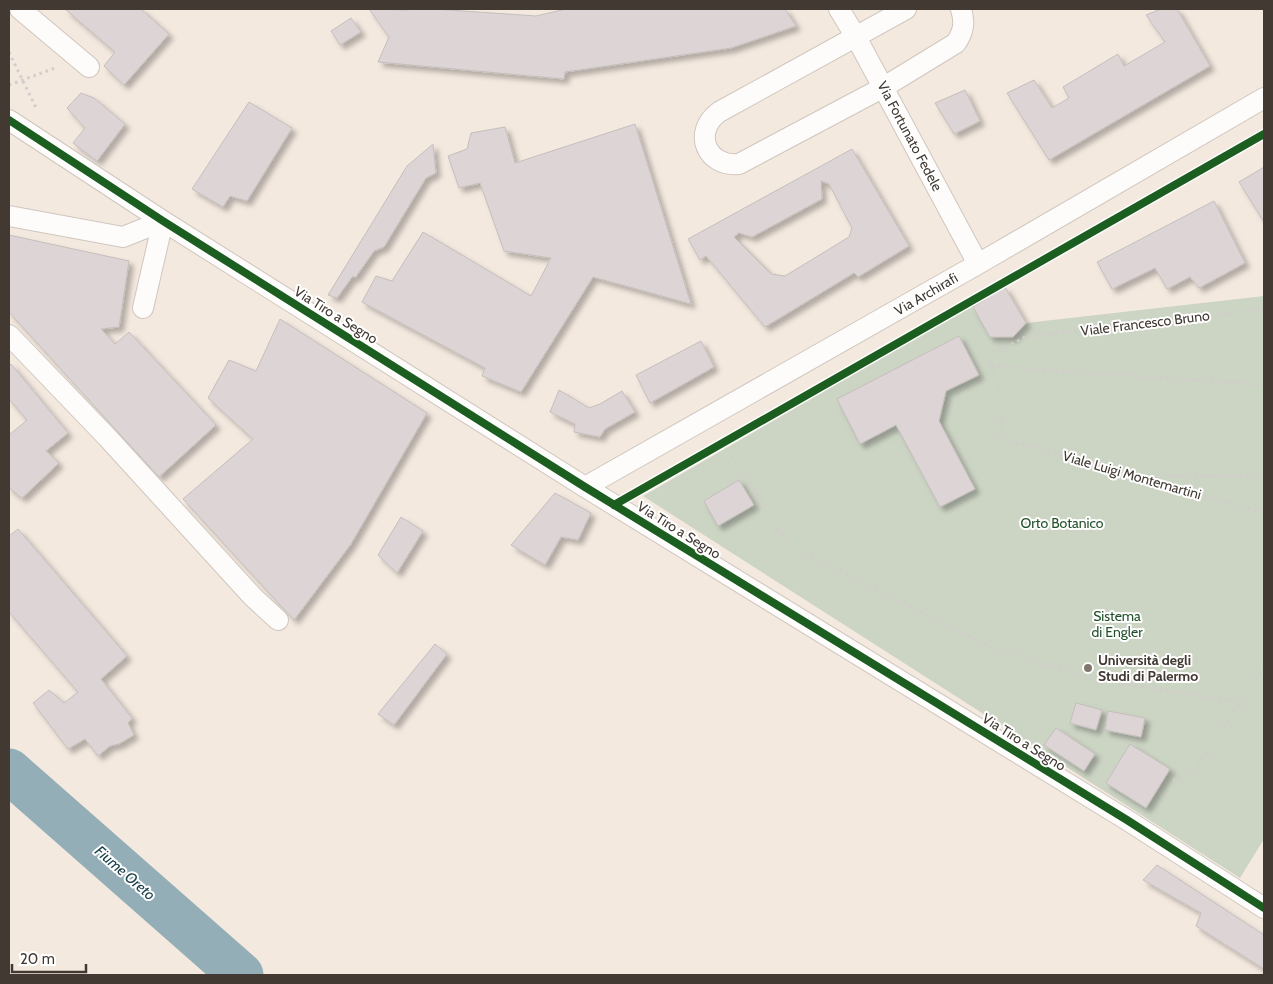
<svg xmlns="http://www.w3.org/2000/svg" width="1273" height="984" viewBox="0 0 1273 984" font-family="Cabin,sans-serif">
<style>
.green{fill:#ccd4c4}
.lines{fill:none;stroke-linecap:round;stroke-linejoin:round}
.river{stroke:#93aeb6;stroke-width:45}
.building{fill:#ddd5d5;stroke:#c4bebc;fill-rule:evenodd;filter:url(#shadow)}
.minor-casing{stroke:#cfc6be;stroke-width:22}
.path{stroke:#d1cdcb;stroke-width:3;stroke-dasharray:2.5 4;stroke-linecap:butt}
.minor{stroke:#fdfcfa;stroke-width:20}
.cycleway-casing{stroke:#fff;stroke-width:11}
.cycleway{stroke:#1b5e20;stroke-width:8}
.poi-dot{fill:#80776f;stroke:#fff;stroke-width:2}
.labels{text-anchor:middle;stroke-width:4;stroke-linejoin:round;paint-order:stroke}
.street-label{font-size:14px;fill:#413932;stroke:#fff}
.park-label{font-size:14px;fill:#225029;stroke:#fff}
.poi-label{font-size:14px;font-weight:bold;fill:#413932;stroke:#fff;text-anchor:start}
.water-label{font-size:15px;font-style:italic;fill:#163e4a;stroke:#fff}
</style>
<defs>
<filter id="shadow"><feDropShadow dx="4.5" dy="4.5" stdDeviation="2.5" flood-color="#0004"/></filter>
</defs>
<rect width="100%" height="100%" fill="#f4e9df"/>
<path class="green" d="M1005 287 1026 323 1264 296V839L1240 878 643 496Z"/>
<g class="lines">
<path class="river" d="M9 771 241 975"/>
</g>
<path class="building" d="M65 9H141L169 34 124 85 104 66 115 52Z
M369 9 409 10V9H434L536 16 566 9H785L796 26 731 48 565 72 564 79 378 62 389 37Z
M1161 9H1177L1210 66 1049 160 1007 93 1034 80 1052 108 1069 98 1063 87 1118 54 1124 66 1165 42 1146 15Z
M351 18 361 32 340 45 331 31Z
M965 90 980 121 954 134 935 103Z
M81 93 94 98 125 124 97 161 73 143 85 128 67 108Z
M249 102 292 128 247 201 230 196 223 207 192 189Z
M635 124 691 304 593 277 521 392 482 376 485 368 362 302 376 276 392 281 423 232 531 296 551 258 504 251 480 183 459 188 448 156 467 149 471 133 505 127 515 163Z
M433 144 436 173 426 178 384 247 374 251 355 278 353 276 337 298 328 295 407 166Z
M852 149 909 246 858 277 854 273 765 327 706 256 700 260 688 239ZM821 181 829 184 852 228 849 237 785 276 771 274 734 237 739 233 752 237 822 199Z
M1264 167V222L1239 182Z
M1214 201 1245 263 1199 288 1190 277 1167 289 1155 268 1112 289 1097 262Z
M9 235 129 261 119 327 101 329 115 344 129 332 216 425 159 477 9 312Z
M1005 287 1026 323 1013 337H990L973 307Z
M280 319 427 413 351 544 294 620 183 499 253 439 208 398 229 360 256 371Z
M959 336 979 375 946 391 939 421 975 489 940 507 896 425 860 444 837 399Z
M701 341 714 367 650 403 636 375Z
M11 364 68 433 46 451 59 463 22 498 9 488V435L27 420 9 399V366Z
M559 390 589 408 600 404 622 391 635 412 605 429 600 437 574 432 575 424 550 412Z
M739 480 754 505 718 526 704 501Z
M555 493 591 513 578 540 561 537 545 565 511 545Z
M401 517 423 531 397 573 378 555Z
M18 529 127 656 101 679 132 718 128 723 134 735 119 744 110 746 98 756 85 739 68 749 33 703 49 690 64 703 78 692 9 612V536Z
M435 644 447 654 394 725 378 714Z
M1076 703 1102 710 1096 730 1070 723Z
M1108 711 1145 718 1141 737 1105 730Z
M1056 728 1095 754 1084 771 1044 745Z
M1130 744 1170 769 1146 808 1106 783Z
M1157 865 1264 935V969L1196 926 1201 913 1143 880Z"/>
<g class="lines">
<defs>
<path id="minor" d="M20 9 89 67
M839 9 856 37 978 264
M906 9 719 112C692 132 706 167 739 164L884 87 956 43C964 31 965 22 961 9
M9 120 163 221 585 487 1127 820 1264 908
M9 216 123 237 163 221
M143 308 163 221
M9 335 107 437 253 597 278 620
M585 487 978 264 1264 98"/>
</defs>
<use href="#minor" class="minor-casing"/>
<path class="path" d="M9 52 37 110
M9 85 55 68
M1264 309 1025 337 988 357 1003 397 1000 438 1264 513
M991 366 1264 385
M732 456 788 544 984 644 1087 678 1240 702
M1142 477 1264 475
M1173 780 1189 779 1264 666"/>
<use href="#minor" class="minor"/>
<defs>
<path id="cycleway" d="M9 120 163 221 585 487 1127 820 1264 908
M614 505 1264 134"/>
</defs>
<use href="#cycleway" class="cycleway-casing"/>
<use href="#cycleway" class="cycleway"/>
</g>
<circle class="poi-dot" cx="1088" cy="668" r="5"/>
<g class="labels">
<g class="street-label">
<text transform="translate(910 136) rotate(62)" y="5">Via Fortunato Fedele</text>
<text transform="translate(926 294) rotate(-30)" y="5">Via Archirafi</text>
<text transform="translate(336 315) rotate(32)" y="5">Via Tiro a Segno</text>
<text transform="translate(1145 323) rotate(-7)" y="5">Viale Francesco Bruno</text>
<text transform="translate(1132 475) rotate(16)" y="5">Viale Luigi Montemartini</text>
<text transform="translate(679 530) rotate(32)" y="5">Via Tiro a Segno</text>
<text transform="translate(1024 742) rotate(32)" y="5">Via Tiro a Segno</text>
</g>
<g class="park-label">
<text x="1062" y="528">Orto Botanico</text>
<text x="1117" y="621">Sistema<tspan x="1117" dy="16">di Engler</tspan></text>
</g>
<g class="poi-label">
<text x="1098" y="665">Università degli<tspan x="1098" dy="16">Studi di Palermo</tspan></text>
</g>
<g class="water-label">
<text transform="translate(125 873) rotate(41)" y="5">Fiume Oreto</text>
</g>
</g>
<rect width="1273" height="984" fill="none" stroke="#413932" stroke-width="20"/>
<path d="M12 964v8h74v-8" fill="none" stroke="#413932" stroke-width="2.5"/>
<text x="20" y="964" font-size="15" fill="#413932" stroke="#ffffff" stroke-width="4" paint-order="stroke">20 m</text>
</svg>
